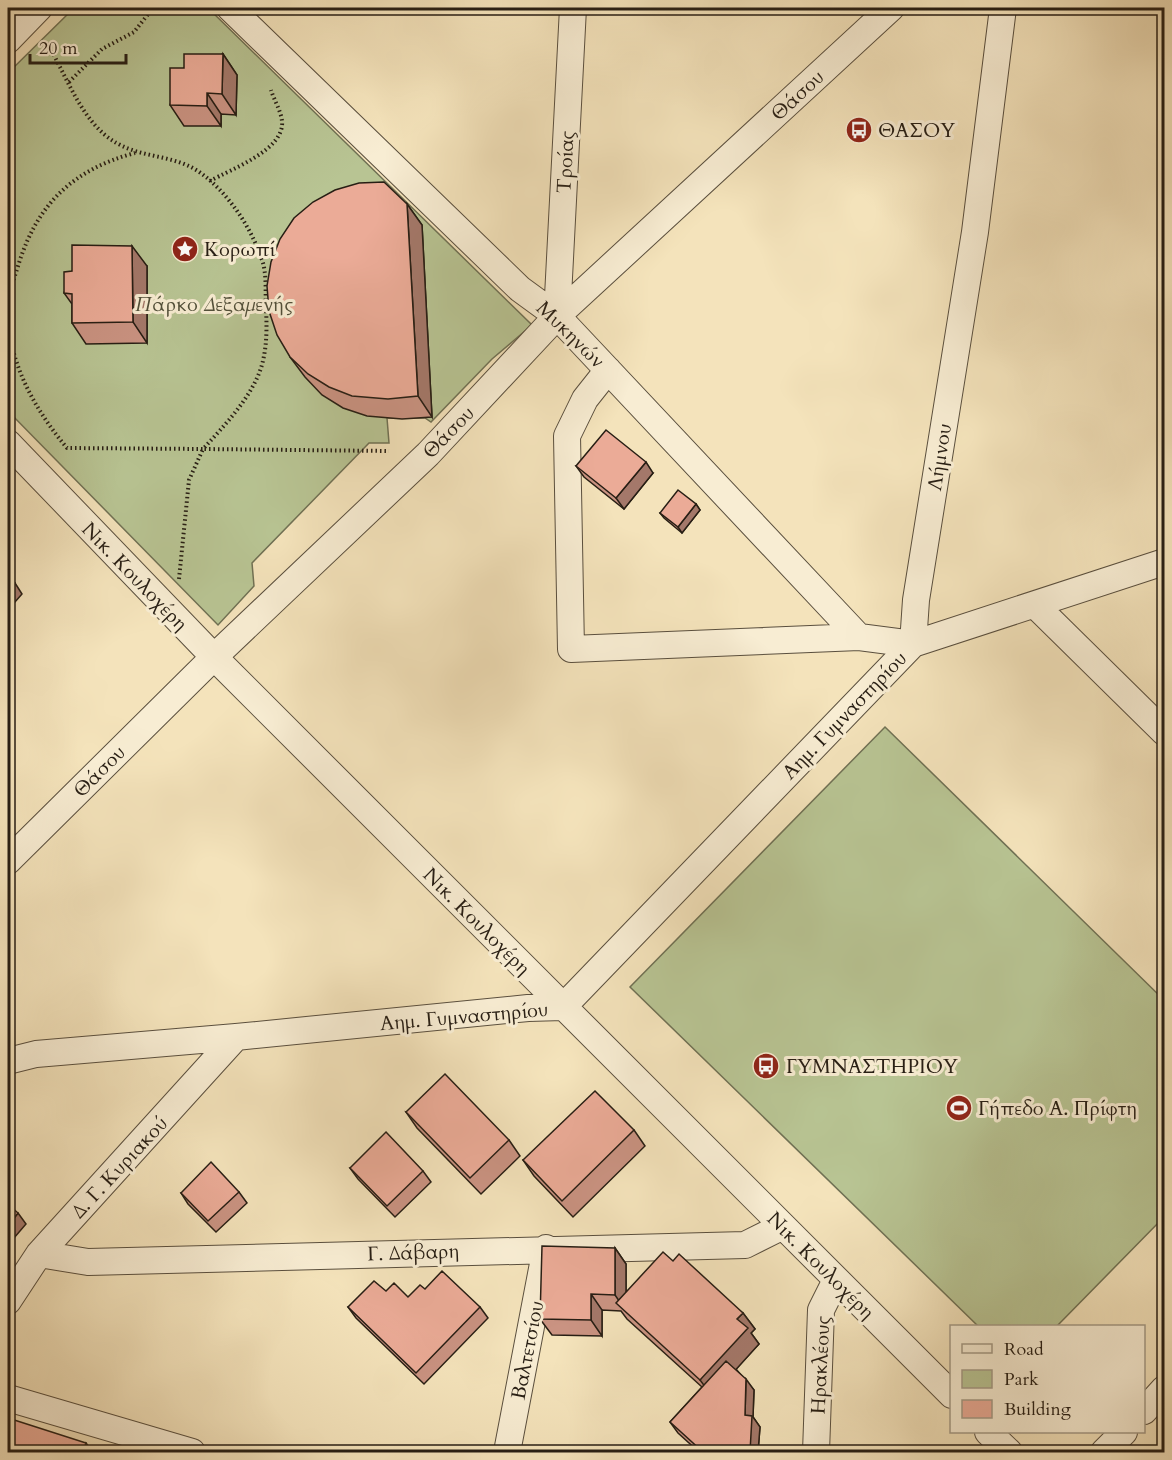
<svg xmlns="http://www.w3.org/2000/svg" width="1172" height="1460" viewBox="0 0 1172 1460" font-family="Cardo,serif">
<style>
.green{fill:#b8c493;stroke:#707154;stroke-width:1.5}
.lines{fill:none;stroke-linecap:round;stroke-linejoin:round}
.street-casing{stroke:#5a4f3e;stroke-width:28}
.path{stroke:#271e14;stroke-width:4;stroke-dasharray:1.5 3;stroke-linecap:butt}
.street{stroke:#f8edd3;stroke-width:26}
.wall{fill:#ca9382;stroke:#271e14;stroke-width:1.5}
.shaded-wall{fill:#a4786a;stroke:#271e14;stroke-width:1.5}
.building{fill:#ebab97;stroke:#271e14;stroke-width:1.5}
.labels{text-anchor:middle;stroke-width:6;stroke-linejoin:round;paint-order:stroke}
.street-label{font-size:20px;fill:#271e14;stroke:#f8edd3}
.poi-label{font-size:20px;fill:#271e14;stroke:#f8edd3;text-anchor:start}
.park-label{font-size:20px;font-style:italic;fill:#52503a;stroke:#f8edd3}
</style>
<rect width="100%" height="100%" fill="#f4e3bb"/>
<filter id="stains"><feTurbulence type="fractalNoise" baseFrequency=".00333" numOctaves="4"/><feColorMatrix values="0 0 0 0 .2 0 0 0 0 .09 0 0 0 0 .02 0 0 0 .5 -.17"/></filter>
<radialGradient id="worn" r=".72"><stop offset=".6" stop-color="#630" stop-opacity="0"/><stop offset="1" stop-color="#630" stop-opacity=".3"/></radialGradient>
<path class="green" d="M74 8H208L532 325 492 359 431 422 425 418H387L389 443H369L252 563 254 586 218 625 8 411V73Z
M885 727 1164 1000V1217L1057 1326H978L630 987Z"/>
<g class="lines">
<defs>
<path id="street" d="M230 8 520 289 557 316 859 637 913 644 1164 562
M8 40 39 8
M557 316 573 8
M608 370 585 399 567 436 571 649 859 637
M8 443 214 657 952 1395
M1035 605 1164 732
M913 644 916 600 975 232 1003 8
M8 861 214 657 428 454 557 316 891 8
M8 1061 36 1054 236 1037 528 1008 563 1007 913 644
M39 1254 88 1262 745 1245 783 1226
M8 1301 39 1254 236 1037
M8 1398 192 1452
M1144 1411 1164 1389
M988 1432 1009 1452
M507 1452 546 1248
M816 1452 821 1310 836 1280
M1104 1452 1124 1432"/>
</defs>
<use href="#street" class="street-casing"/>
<path class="path" d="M47 43C65 73 78 112 105 135 135 160 168 152 198 171 228 192 252 228 263 263 267 278 265 294 266 309 267 328 267 349 261 368 251 398 224 426 203 449L67 448C36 411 8 363 8 312 8 295 14 279 19 263 38 203 74 169 135 153
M69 82 102 49 134 32 153 8
M210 181C231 169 285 150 282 121 281 111 274 100 271 90
M179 579 189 480 203 449 389 451"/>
<use href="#street" class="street"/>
</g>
<path class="wall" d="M223 54 237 75 236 115 221 114V126H184L170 105 184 68Z
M407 204 422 225 432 417 402 419 367 416 343 408 322 395 305 377 290 357Z
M147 266V343L86 344 72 323V304L64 293 72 271Z
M576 466 653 473 624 509 584 477Z
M696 504 700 510 682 533 664 518 660 513Z
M406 1112 509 1140 520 1156 481 1194 417 1128Z
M634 1130 645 1146 573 1217 534 1176 523 1160Z
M350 1168 423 1171 431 1182 395 1217 358 1179Z
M239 1192 247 1203 216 1232 188 1204 181 1193Z
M615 1248 626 1264V1292L673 1261 743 1313 755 1329 751 1333 759 1344 736 1369 754 1390 753 1417 760 1427 758 1452H699L678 1433 670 1422 702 1387 627 1319 621 1311 602 1310V1336L552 1335 540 1319Z
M425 1289 480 1307 488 1318 424 1384 356 1318 348 1307 408 1297Z"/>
<path class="shaded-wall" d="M223 54 237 75 236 115 222 94Z
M207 93 221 114V126L207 106Z
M407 204 422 225 432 417 418 396Z
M132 246 147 266V343L133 322Z
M646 462 653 473 624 509 616 498Z
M696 504 700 510 682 533 678 527Z
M15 583 22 594 8 610V591Z
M18 1213 26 1224 8 1245V1226Z
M615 1248 626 1264V1311L615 1295Z
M591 1294 602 1310V1336L591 1320Z
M743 1313 755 1329 751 1333 759 1344 712 1396 700 1380 737 1319Z
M746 1379 754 1390 753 1417 760 1427 758 1452H750L745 1415Z
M86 1443 93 1452H83Z"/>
<path class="building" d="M184 54H223L222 94 207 93V106L170 105V68H184Z
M384 182 407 204 418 396 388 399 352 396 329 387 308 374 290 357 277 335 269 311 267 286 271 262 280 239 294 218 313 202 335 190 359 183Z
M72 245 132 246 133 322 72 323V294L64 293V272L72 271Z
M606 430 646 462 616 498 576 466Z
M678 490 696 504 678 527 660 513Z
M8 576 15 583 8 591Z
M445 1074 509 1140 470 1178 406 1112Z
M595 1091 634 1130 562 1201 523 1160Z
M386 1132 423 1171 387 1206 350 1168Z
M211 1162 239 1192 208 1221 181 1193Z
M8 1204 18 1213 8 1226Z
M542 1246 615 1248V1295L591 1294V1320L540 1319Z
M663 1252 673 1261 679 1254 743 1313 737 1319 748 1328 700 1380 616 1303Z
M442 1271 480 1307 416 1373 348 1307 374 1281 386 1291 394 1283 408 1297 420 1285 425 1289Z
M726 1361 746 1379 745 1415 752 1416 750 1452H703L670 1422Z
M8 1418 86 1443 83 1452H8Z"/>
<defs>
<symbol id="bus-disc" viewBox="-11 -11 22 22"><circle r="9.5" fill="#8f2418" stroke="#f8edd3"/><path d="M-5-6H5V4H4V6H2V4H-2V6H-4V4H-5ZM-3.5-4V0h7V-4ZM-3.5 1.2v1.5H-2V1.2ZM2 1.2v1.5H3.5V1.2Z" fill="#fff"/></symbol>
<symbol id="sight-disc" viewBox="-11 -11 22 22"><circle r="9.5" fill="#8f2418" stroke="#f8edd3"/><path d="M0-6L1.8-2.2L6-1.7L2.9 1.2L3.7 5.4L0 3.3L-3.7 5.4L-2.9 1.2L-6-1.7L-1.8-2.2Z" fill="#fff"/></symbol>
<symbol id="stadium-disc" viewBox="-11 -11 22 22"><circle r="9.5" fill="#8f2418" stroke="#f8edd3"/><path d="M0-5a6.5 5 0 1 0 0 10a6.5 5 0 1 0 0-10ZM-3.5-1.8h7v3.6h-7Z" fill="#fff"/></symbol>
</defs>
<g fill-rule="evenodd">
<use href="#bus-disc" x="844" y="115" width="30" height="30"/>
<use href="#sight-disc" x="170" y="234" width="30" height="30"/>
<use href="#bus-disc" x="751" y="1051" width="30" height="30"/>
<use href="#stadium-disc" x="944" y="1093" width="30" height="30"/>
</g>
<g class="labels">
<g class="street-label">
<text transform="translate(797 95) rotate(-43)" y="7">Θάσου</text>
<text transform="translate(565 162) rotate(-87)" y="7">Τροίας</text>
<text transform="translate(571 334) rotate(44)" y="7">Μυκηνών</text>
<text transform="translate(448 432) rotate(-46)" y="7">Θάσου</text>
<text transform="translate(939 457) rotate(-81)" y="7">Λήμνου</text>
<text transform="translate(135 576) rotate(46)" y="7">Νικ. Κουλοχέρη</text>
<text transform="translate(844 715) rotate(-46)" y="7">Αημ. Γυμναστηρίου</text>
<text transform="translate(99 771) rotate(-45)" y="7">Θάσου</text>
<text transform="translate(477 921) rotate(45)" y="7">Νικ. Κουλοχέρη</text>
<text transform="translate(464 1016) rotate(-5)" y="7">Αημ. Γυμναστηρίου</text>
<text transform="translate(119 1167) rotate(-47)" y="7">Δ. Γ. Κυριακού</text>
<text transform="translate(413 1252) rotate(-2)" y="7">Γ. Δάβαρη</text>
<text transform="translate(821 1265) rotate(45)" y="7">Νικ. Κουλοχέρη</text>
<text transform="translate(527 1350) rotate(-79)" y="7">Βαλτετσίου</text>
<text transform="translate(820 1365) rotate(-87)" y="7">Ηρακλέους</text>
</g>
<g class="poi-label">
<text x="878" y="137">ΘΑΣΟΥ</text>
<text x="204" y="256">Κορωπί</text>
<text x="786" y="1073">ΓΥΜΝΑΣΤΗΡΙΟΥ</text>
<text x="978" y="1115">Γήπεδο Α. Πρίφτη</text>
</g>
<g class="park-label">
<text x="214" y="311">Πάρκο Δεξαμενής</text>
</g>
</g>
<rect width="1172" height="1460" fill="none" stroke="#f4e3bb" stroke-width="30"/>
<rect x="9" y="9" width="1154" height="1442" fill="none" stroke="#271e14" stroke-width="3"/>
<rect x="15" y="15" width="1142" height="1430" fill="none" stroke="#271e14" stroke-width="1.5"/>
<rect x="950" y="1325" width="195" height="108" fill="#f8edd3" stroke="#a49a87" stroke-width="1.5"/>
<rect x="962" y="1344" width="30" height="9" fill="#f8edd3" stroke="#a49a87" stroke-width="1.5"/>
<text x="1004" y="1355" font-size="18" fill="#271e14">Road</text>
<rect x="962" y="1370" width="30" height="18" fill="#b8c493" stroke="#a49a87" stroke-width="1.5"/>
<text x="1004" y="1385" font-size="18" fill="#271e14">Park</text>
<rect x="962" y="1400" width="30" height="18" fill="#ebab97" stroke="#a49a87" stroke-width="1.5"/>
<text x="1004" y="1415" font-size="18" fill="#271e14">Building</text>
<path d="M30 54v9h96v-9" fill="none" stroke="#271e14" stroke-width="3"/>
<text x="39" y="54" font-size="18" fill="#271e14" stroke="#f8edd3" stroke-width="4.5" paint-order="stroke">20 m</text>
<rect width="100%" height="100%" filter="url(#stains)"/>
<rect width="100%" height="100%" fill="url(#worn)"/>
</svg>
